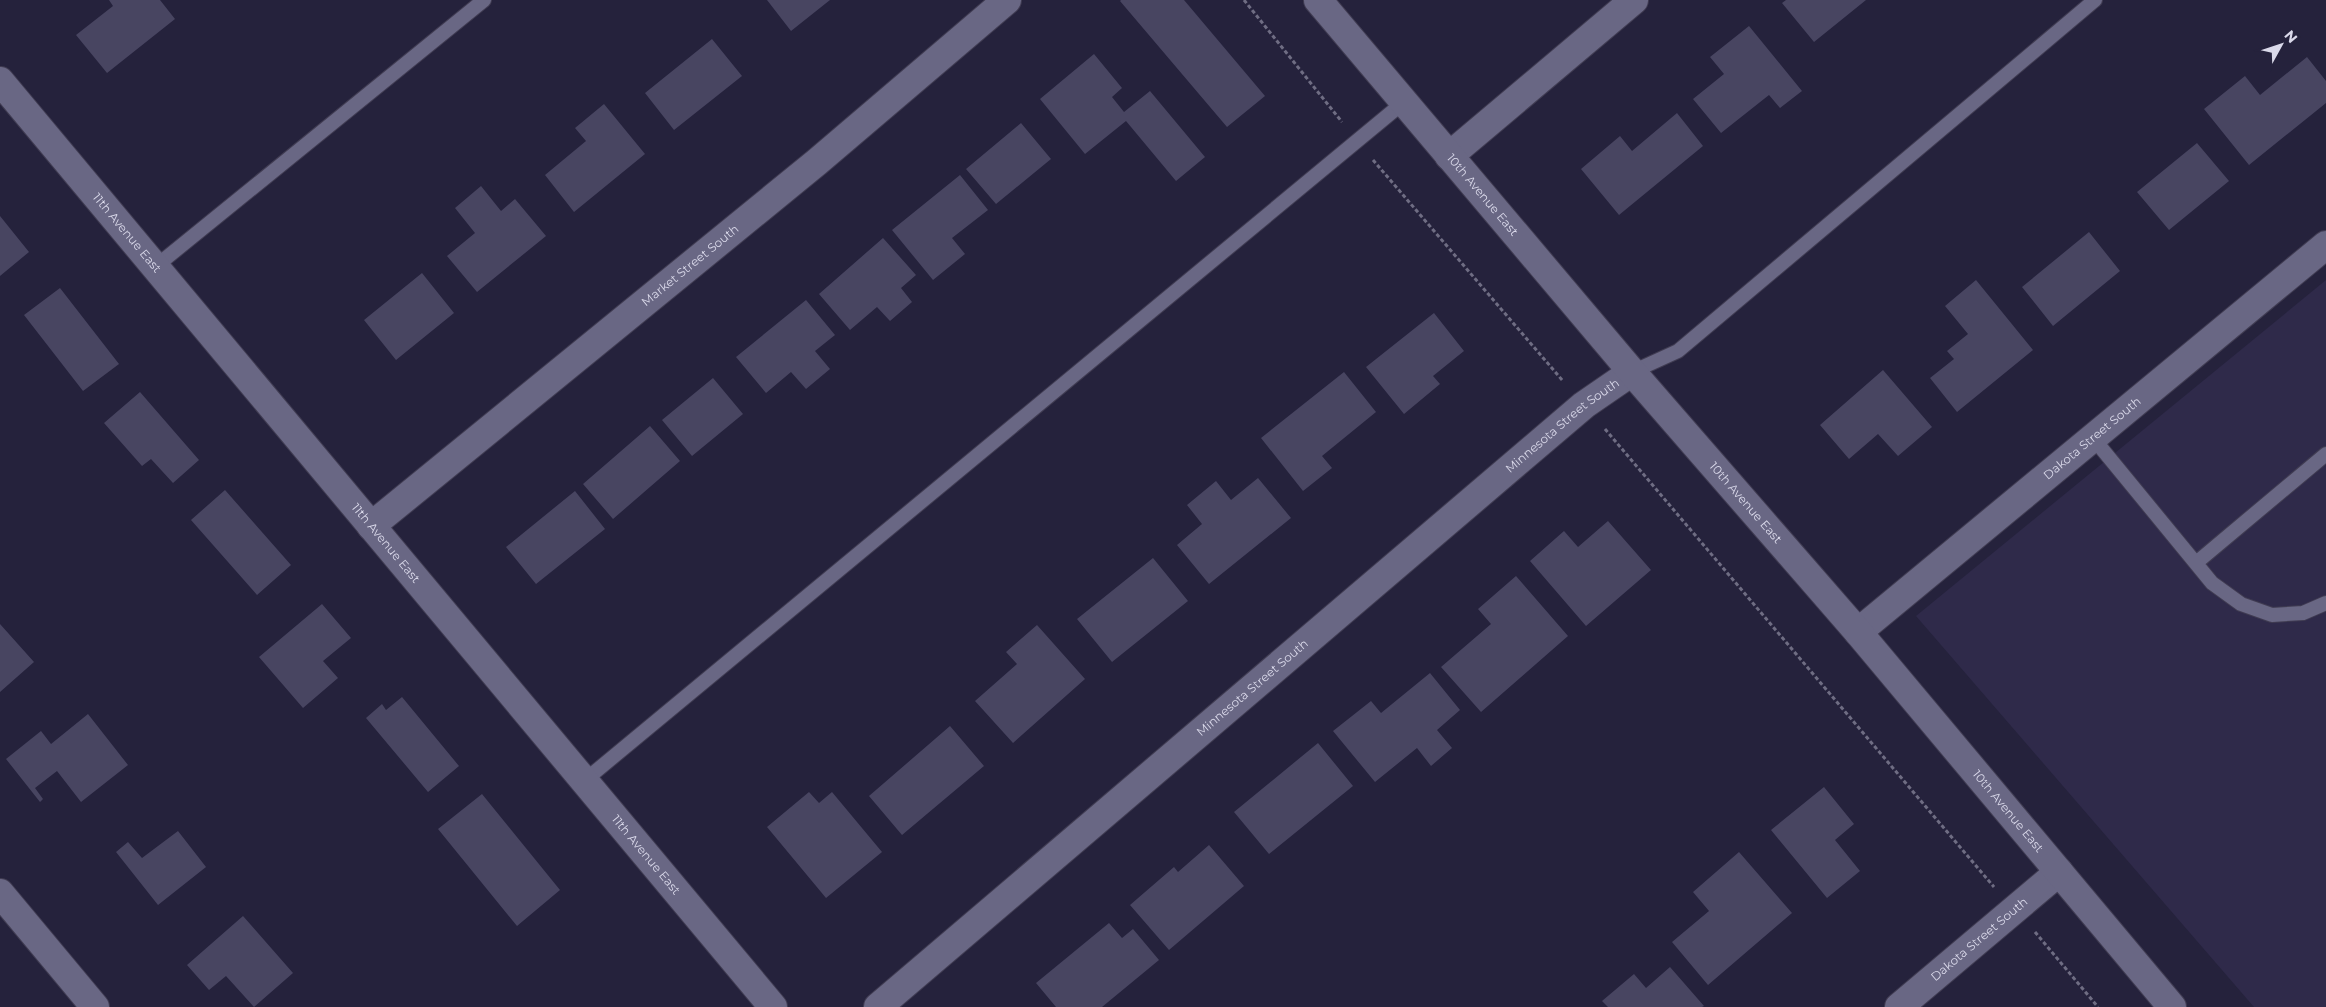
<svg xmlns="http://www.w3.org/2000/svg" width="2326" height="1007" viewBox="0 0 2326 1007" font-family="Montserrat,sans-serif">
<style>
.built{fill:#2f2a4a}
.building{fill:#484561}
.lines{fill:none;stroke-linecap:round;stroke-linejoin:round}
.lane-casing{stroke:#403c52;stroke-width:16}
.street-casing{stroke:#403c52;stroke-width:30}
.secondary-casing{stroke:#403c52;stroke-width:30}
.path{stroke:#6f6d83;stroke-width:3;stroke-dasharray:4 2.5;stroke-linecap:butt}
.lane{stroke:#696784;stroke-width:14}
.street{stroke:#696784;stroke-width:28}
.secondary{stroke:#696784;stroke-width:28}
.labels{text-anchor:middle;stroke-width:4;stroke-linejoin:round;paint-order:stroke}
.street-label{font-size:12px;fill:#dad9ea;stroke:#25223c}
</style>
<rect width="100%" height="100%" fill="#25223c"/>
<path class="built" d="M2326 280V1007H2254L1916 616Z"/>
<path class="building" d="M109 0H160L175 19 107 73 76 35 113 6Z
M767 0H830L791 31Z
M1121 0H1184L1265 96 1227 127 1120 1Z
M1786 0H1866L1814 42 1782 3Z
M1749 26 1802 91 1780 108 1769 95 1721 133 1693 99 1724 74 1710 57Z
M712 39 742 76 674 130 645 93Z
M1094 54 1122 88 1112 97 1124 112 1150 91 1205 157 1176 181 1126 121 1085 154 1040 99Z
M2307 57 2326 81V103L2249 165 2204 109 2245 76 2260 95Z
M604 104 645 154 574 212 545 175 586 141 575 128Z
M1677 113 1703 146 1619 215 1581 169 1620 136 1632 151Z
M1021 123 1051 159 996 204 966 169Z
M2197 143 2229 181 2169 230 2137 192Z
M960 175 988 210 952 238 965 254 933 280 892 230Z
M481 186 501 211 515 199 546 236 477 292 447 256 475 233 455 208Z
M0 216 29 252 0 276Z
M2089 232 2120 271 2053 326 2022 287Z
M883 238 916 275 901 288 912 302 890 321 877 307 850 330 819 294Z
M422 273 454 313 396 360 364 320Z
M1976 280 2033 350 1957 412 1930 378 1954 359 1947 351 1968 334 1945 306Z
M60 288 119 364 83 391 24 315Z
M806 300 835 335 815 351 830 369 806 389 791 372 766 393 736 357Z
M1434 313 1464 351 1433 376 1440 384 1404 414 1366 367Z
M1883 370 1932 427 1898 456 1878 434 1849 459 1820 425Z
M1344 372 1376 412 1322 456 1332 468 1303 491 1261 438Z
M713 378 743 414 692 456 662 420Z
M140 392 199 460 173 483 151 459 142 466 104 423Z
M650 426 680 461 613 519 583 484Z
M1258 478 1291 518 1209 584 1177 545 1202 524 1187 505 1216 481 1231 500Z
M225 490 291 565 257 595 191 520Z
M575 491 605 529 536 584 506 547Z
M1608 521 1651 570 1586 626 1530 561 1564 531 1578 547Z
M1153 558 1188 601 1112 662 1077 619Z
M1516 576 1568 636 1481 712 1441 667 1491 624 1478 609Z
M322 604 351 638 323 661 338 678 303 708 259 657Z
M0 624 34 662 0 692Z
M1037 625 1085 679 1013 743 975 701 1017 664 1006 652Z
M1430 673 1460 710 1437 730 1452 748 1431 766 1417 748 1375 782 1333 731 1371 701 1381 713Z
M402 697 459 766 428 792 366 718 382 704 386 710Z
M88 714 128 765 81 802 57 771 35 788 43 799 40 802 6 759 41 731 51 744Z
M950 726 984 766 902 835 869 796Z
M1318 743 1353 786 1269 854 1234 812Z
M1824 787 1854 824 1835 840 1860 871 1827 898 1771 830Z
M809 792 819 803 832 792 882 852 826 898 767 827Z
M482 794 560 890 517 926 438 829Z
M178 831 206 867 158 905 116 852 128 842 142 858Z
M1209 845 1244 886 1169 950 1130 905 1174 867 1178 872Z
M1739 852 1792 913 1708 985 1672 942 1709 911 1693 892Z
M243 916 293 973 254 1007 226 976 209 990 187 965Z
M1109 923 1122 938 1133 929 1159 960 1102 1007H1056L1036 983Z
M1670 967 1704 1006 1702 1007H1608L1602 1001 1634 974 1646 988Z"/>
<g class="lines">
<defs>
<path id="lane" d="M155 267 484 0
M1632 372 1678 351 2095 0
M2093 438 2212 583 2241 604 2272 615 2303 613 2326 603
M2196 563 2326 454
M584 781 1404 102"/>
<g id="street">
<path id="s1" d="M0 81 773 1007"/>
<path d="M1449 156 1634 0"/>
<path id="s2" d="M371 526 817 162 1007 0"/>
<path id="s3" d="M1858 632 2326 245"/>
<path d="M0 893 95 1007"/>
<path id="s4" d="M878 1007 1584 405 1632 372"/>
<path id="s5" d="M1899 1007 2059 872"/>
</g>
<g id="secondary">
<path id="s6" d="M1318 0 1632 372 1858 632 2172 1007"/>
</g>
</defs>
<use href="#lane" class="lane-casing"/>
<use href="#street" class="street-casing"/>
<use href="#secondary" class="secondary-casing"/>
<path class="path" d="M1244 0 1342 122
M1373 160 1563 381
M1605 429 1994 887
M2035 932 2098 1007"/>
<use href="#lane" class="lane"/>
<use href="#street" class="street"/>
<use href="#secondary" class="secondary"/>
</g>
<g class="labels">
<g class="street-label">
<text dy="4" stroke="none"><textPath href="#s6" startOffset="255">10th Avenue East</textPath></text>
<text dy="4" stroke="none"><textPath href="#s1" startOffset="198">11th Avenue East</textPath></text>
<text dy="4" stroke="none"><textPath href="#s2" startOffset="412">Market Street South</textPath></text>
<text dy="4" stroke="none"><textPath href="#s4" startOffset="898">Minnesota Street South</textPath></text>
<text dy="4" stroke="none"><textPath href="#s3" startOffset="304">Dakota Street South</textPath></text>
<text dy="4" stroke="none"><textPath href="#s6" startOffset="660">10th Avenue East</textPath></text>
<text dy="4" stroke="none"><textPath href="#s1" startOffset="602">11th Avenue East</textPath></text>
<text dy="4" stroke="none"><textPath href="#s4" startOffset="492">Minnesota Street South</textPath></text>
<text dy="4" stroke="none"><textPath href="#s6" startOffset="1065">10th Avenue East</textPath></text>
<text dy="4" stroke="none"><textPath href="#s1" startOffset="1008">11th Avenue East</textPath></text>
<text dy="4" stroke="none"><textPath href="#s5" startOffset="105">Dakota Street South</textPath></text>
</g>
</g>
<g transform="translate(2281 45) rotate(50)" stroke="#25223c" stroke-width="4" paint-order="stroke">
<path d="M0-4L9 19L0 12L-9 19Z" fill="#dad9ea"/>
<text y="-8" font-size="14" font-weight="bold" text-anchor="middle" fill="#dad9ea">N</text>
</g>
</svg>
